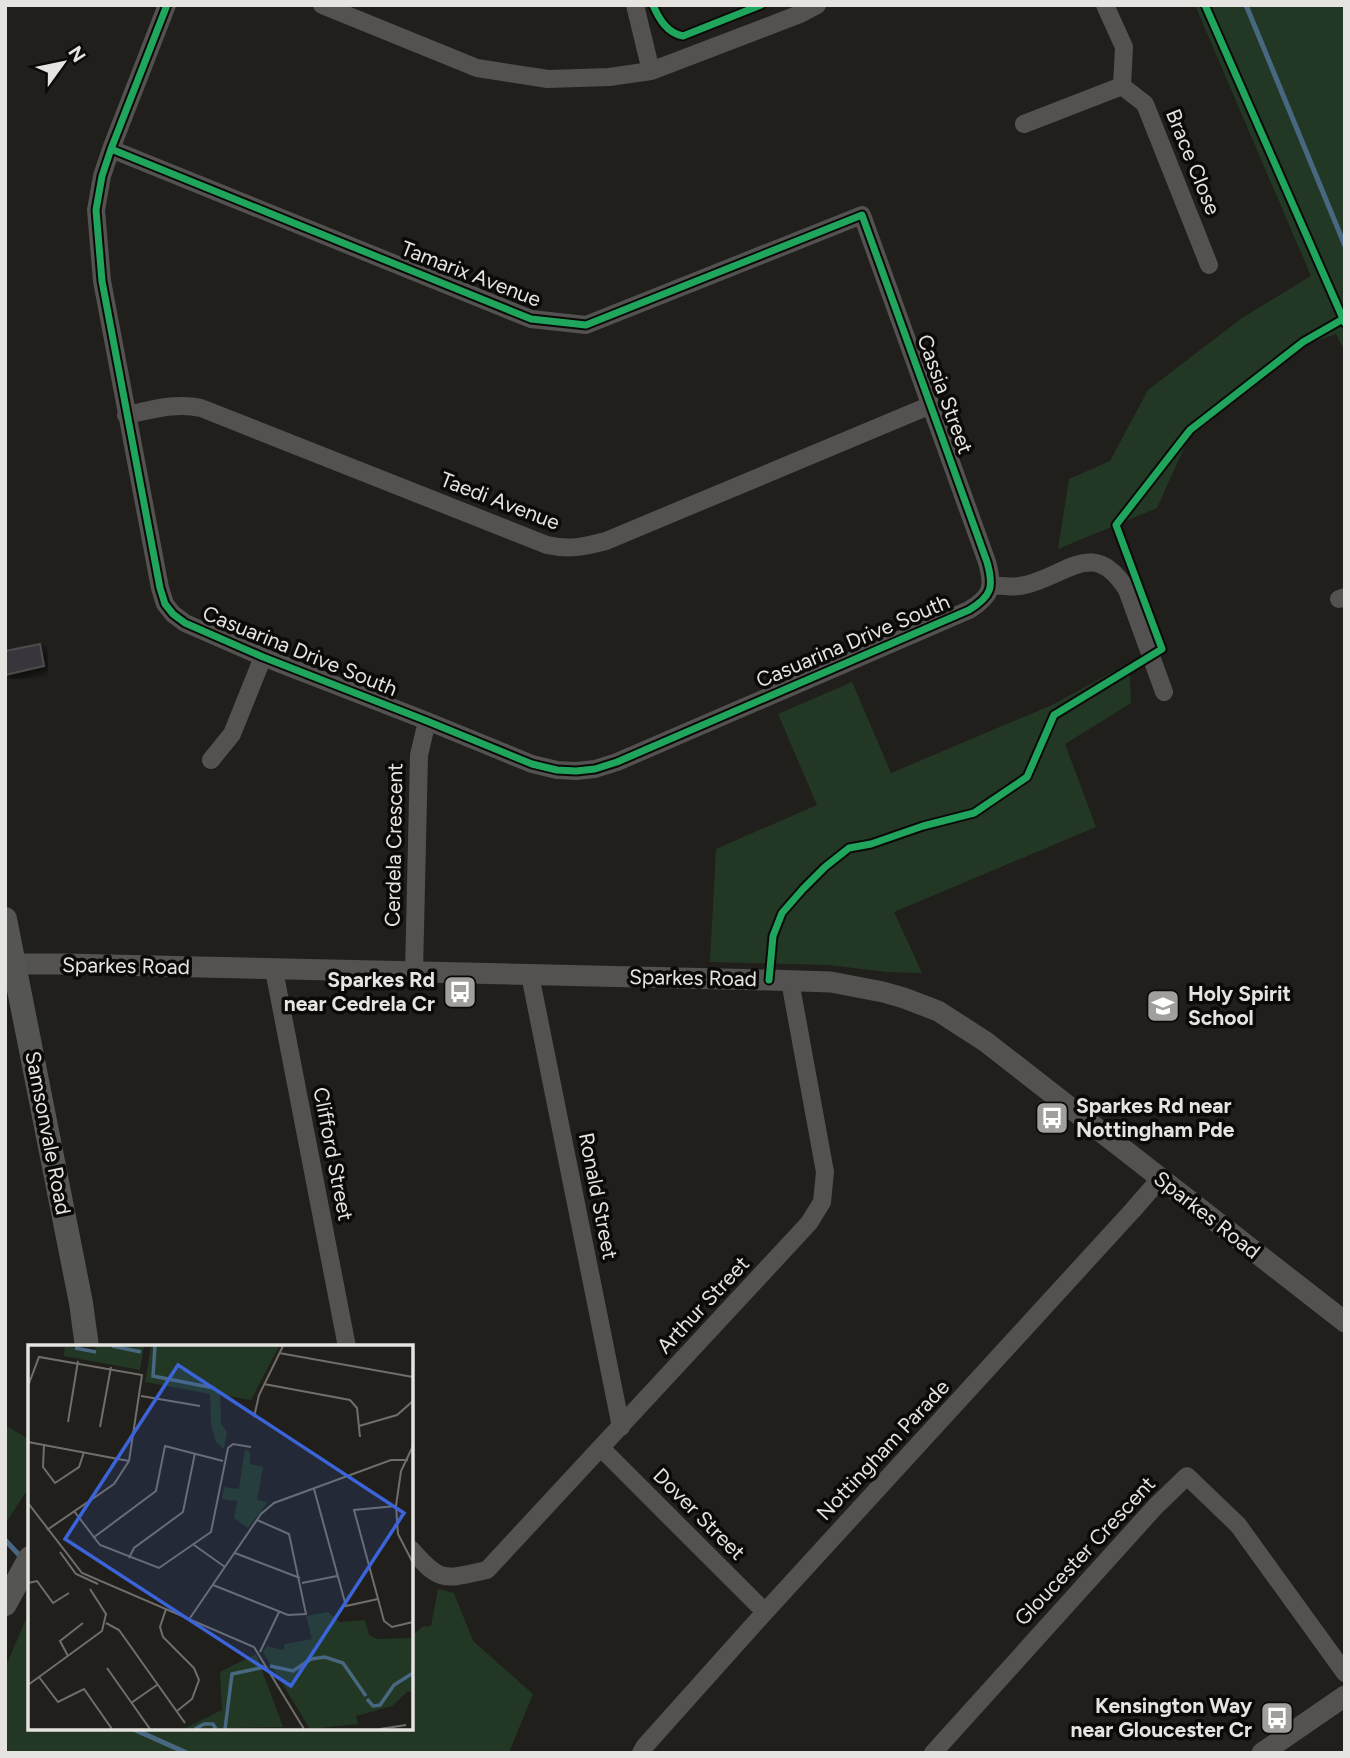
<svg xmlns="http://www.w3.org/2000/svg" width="1350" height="1758" viewBox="0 0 1350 1758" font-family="Figtree,sans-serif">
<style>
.green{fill:#233824}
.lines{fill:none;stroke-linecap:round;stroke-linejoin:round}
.stream{stroke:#486780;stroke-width:5}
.building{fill:#38363c;stroke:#4d4c4c;stroke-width:2;filter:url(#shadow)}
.minor{stroke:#535251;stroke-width:18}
.tertiary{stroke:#535251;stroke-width:21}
.secondary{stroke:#555553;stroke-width:24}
.cycleway-casing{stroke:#0b0a08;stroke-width:11}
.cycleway{stroke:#20a55d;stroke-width:7}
.labels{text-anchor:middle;stroke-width:7;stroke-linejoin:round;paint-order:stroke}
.street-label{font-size:21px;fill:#e5e4e0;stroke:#0b0a08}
.poi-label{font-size:21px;font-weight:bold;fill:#e5e4e0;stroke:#0b0a08;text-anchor:end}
.inset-river{fill:none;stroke:#486780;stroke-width:3.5}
.inset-road{fill:none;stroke:#6f6e6a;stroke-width:2}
.view{fill:#3b64d9;fill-opacity:0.15;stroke:#3b64d9;stroke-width:3.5}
.inset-edge{fill:none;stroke:#e5e4e0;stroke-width:3.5}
</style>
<defs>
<filter id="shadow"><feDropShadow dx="4.5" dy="4.5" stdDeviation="3.5" flood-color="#0009"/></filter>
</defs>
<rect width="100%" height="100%" fill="#201f1c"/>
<path class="green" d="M1195 5H1345V352L1336 334 1305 345 1188 439 1157 508 1058 549 1069 479 1110 461 1148 390 1242 318 1311 276Z
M1129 663 1131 703 1065 744 1096 827 894 912 922 973 887 972 829 965 710 962 716 849 817 805 778 714 852 682 891 773 1052 705Z
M5 1425 30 1440V1486L5 1524Z
M438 1589 454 1593 473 1641 533 1694 510 1750 511 1753H5V1668L30 1610V1728H411V1636L422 1627 431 1626Z"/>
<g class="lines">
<path class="stream" d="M1246 5 1345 246
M5 1540 22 1558
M131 1728 187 1753"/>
</g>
<path class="building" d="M40 644 44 666 5 675V651Z"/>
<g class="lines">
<path class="minor" d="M322 5 477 68 548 79 609 77 651 71
M635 5 651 71 800 14 817 5
M1105 5 1124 47 1122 86 1145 104 1209 265
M1024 124 1122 86
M111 149 531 319 586 325 862 215 987 562C994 587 992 596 969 610L617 762 595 769 576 771 557 770 532 764 427 721 263 657 185 623 173 614 165 604 160 588 102 281 96 210 102 176 111 149 167 5
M126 415C151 410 176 402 201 408L547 545C570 550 583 547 606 541L931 405
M991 585C1003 586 1014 588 1025 585 1068 575 1094 537 1127 590L1164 692
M1339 599 1345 597
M211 760 232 734 263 657
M274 970 347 1347
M414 972 419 755 427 721
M530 975 621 1427
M601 1448 765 1612
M411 1549C441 1584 445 1579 487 1570L809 1223 822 1202 825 1172 790 981
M641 1753 645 1746 765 1612 1133 1210 1160 1179
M933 1753 1155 1507 1187 1476 1238 1525 1345 1673"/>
<path class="tertiary" d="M15 964H65L769 980 831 982 883 992 904 998 938 1011 986 1042 1345 1322
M1262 1753 1345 1696"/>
<path class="secondary" d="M5 919 81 1303 87 1347
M5 1604 30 1558"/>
<defs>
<path id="cycleway" d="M653 5C659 19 667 33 683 36L761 5
M1205 5 1345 323
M111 149 531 319 586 325 862 215 987 562C994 587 992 596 969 610L617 762 595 769 576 771 557 770 532 764 427 721 263 657 185 623 173 614 165 604 160 588 102 281 96 210 102 176 111 149 167 5
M769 980 773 936 782 913 803 889 825 867 849 848 871 844 923 826 974 813 1027 777 1054 715 1162 649 1116 525 1190 430 1303 342 1343 319"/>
</defs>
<use href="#cycleway" class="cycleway-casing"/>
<use href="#cycleway" class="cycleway"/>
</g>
<defs>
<symbol id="bus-square" viewBox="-11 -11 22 22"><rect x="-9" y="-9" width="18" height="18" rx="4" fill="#a09f9b" stroke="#0b0a08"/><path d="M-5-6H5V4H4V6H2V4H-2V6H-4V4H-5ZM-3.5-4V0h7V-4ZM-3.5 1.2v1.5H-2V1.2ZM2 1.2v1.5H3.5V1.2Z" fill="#fff"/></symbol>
<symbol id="school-square" viewBox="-11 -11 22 22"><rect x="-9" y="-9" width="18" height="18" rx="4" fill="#a09f9b" stroke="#0b0a08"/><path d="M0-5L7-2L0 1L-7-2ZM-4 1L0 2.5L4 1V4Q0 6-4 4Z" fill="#fff"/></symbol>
</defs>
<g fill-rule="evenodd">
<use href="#bus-square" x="441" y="973" width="38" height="38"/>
<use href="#school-square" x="1144" y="987" width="38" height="38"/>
<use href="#bus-square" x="1033" y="1099" width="38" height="38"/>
<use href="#bus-square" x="1258" y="1699" width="38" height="38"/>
</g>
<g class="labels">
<g class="street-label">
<text transform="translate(1193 162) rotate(68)" y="7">Brace Close</text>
<text transform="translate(471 274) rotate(21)" y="7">Tamarix Avenue</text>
<text transform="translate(945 394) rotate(70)" y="7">Cassia Street</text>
<text transform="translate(500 501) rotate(21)" y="7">Taedi Avenue</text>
<text transform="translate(853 641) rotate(-23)" y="7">Casuarina Drive South</text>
<text transform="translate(300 651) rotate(22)" y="7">Casuarina Drive South</text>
<text transform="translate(394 845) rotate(-89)" y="7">Cerdela Crescent</text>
<text transform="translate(126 966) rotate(1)" y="7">Sparkes Road</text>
<text transform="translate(693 978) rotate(1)" y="7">Sparkes Road</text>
<text transform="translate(48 1133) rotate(79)" y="7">Samsonvale Road</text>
<text transform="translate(333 1154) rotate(79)" y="7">Clifford Street</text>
<text transform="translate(598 1196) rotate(79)" y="7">Ronald Street</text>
<text transform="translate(1207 1215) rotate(38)" y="7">Sparkes Road</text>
<text transform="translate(703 1305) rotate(-47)" y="7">Arthur Street</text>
<text transform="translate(883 1450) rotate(-47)" y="7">Nottingham Parade</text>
<text transform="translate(699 1514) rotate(45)" y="7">Dover Street</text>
<text transform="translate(1085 1551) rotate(-47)" y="7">Gloucester Crescent</text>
</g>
<g class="poi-label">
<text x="435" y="987">Sparkes Rd<tspan x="435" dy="24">near Cedrela Cr</tspan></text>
<text x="1188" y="1001" text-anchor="start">Holy Spirit<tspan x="1188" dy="24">School</tspan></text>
<text x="1076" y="1113" text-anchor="start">Sparkes Rd near<tspan x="1076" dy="24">Nottingham Pde</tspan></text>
<text x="1252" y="1713">Kensington Way<tspan x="1252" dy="24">near Gloucester Cr</tspan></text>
</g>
</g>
<g transform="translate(28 1345)">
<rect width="385" height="385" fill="#201f1c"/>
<path d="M37 1 66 6 68 1H116L112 25 36 11ZM123 1H251L223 55 192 50 193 78 199 88 196 104 188 97 183 79 182 49 117 37ZM217 104 222 107V119L235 122 229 155 240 157 220 183 206 173 209 156 194 154 196 142 211 144ZM300 267 312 277 337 275 341 290 349 294 385 293V348L380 346 364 361 328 371 330 379 282 384 235 307 239 301 255 305 257 299 284 294 278 271ZM228 309 255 382 156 384 194 365 192 327Z" fill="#233824"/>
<path class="inset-river" d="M84 1 113 7M127 1 125 31 186 43M47 3 68 7M242 321 265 326 283 314 297 312 315 318 338 351M339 354 345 361 352 360 366 340 385 328M167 384 176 379H185L188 384M197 384 204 329 237 322"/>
<path class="inset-road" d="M251 8 385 32M236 39 322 55 329 63 332 92M0 41 11 12 114 30 101 116 0 97M113 51 172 61M226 72 231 50 255 1M40 77 50 16M331 81 369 70 385 56M72 82 83 22M16 100 15 122 27 138 51 122 56 107M385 101 373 126 368 161 370 189 385 218M286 144 318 261 350 254M0 158 54 228 226 302 276 384M368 161 326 165 356 276 364 282 385 277M46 166 72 200 131 223 183 187 200 103 205 99 223 102M19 185 86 139 101 116M65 193 128 146 137 101 195 116M166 200 197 222M32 207 48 229 70 239M207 208 272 233M101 213 106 203 155 167 167 108M0 238 9 236 25 258 41 248M274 238 309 231M185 240 260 270 278 269 261 189 229 175M138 264 132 282 135 292 166 323 171 335 164 354 149 366M162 273 233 169 246 158 363 115H380M78 278 91 285 157 378M232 307 251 267M40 311 32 296 55 278M79 323 122 384M11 332 30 357 56 344 84 384M0 340 74 286 78 269 62 244M103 358 129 340M352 384 378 380"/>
<path class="view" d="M150 20 376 168 263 341 37 194Z"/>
<rect width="385" height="385" class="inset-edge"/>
</g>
<rect width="1350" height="1758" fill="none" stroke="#e5e4e0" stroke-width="14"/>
<g transform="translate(63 63) rotate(57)" stroke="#0b0a08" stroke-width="5" paint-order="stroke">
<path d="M0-5L12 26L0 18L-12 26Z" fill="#e5e4e0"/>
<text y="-10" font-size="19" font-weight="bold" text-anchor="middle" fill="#e5e4e0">N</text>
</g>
</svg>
